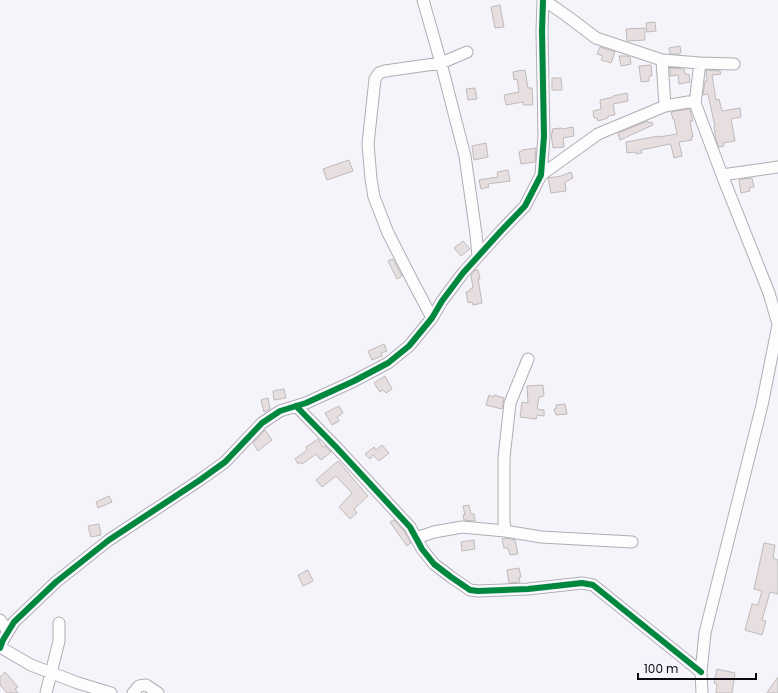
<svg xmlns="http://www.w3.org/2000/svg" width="778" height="693" viewBox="0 0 778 693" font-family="Poppins,sans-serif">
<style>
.building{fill:#e7dfdf;stroke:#bfbabc}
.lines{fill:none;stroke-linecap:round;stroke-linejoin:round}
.minor-casing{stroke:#afaeb4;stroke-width:13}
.minor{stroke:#fefdfe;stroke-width:11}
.cycleway-casing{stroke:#f4f1fd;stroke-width:8}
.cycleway{stroke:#00873e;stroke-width:6}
</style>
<rect width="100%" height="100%" fill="#f5f4fa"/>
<path class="building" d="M500 5 504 27 495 28 491 7Z
M655 22 656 31 647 32 646 23Z
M645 28V40L627 41 626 29Z
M680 46 681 52 680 53V54H670L669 48Z
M600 47 615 52 611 63 601 60 603 56 597 54Z
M619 56H627L630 57 631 64 621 66Z
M651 65 652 76H649V81L641 82 639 66Z
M670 68 684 69 685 74H689L690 82 679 84 678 75 670 76Z
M522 70V71L525 70 528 88H532L533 105H523V102L506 105 504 95 519 92 517 79 514 80 513 72Z
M706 70 720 71 721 74 712 75 716 100 719 99 722 111 740 108 741 117 731 119 735 141 723 143 724 146 719 147 716 140 714 127H715L708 94 703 95 705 81H707Z
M552 78H561L562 90H552Z
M475 88 477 99 468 100 466 89Z
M627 93 628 101 613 104 615 115 608 116V118L598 121 597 118H594L593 111 601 109 600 100 613 97V96Z
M688 109H690L691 114 693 121H690L693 137H691L692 140 679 142 682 156 674 158 671 145H670V144L641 150 642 153 636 154V152L627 153 626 142 659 136V137L677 134 674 119H673L671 112Z
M648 121V123L652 122 653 125 620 140 618 133Z
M573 127 574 136 563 138 564 147 553 148 551 134V133H553L552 129 561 128 562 129Z
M486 143 488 157 474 160 472 146Z
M536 148 535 162 521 164 519 152 522 151V150Z
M349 160 353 171 327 180 323 169Z
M508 170 510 181 488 184 489 187 481 189 479 180 498 177 497 172Z
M571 172 573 178 565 182 566 191 551 193 548 178 561 176Z
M748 178V179L752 178 754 187 749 188 750 191 741 193 739 180Z
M463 241 470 249 461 256 454 248Z
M393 259 402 276 397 279 388 261Z
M475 270H478L480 279H478L482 303 473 305 472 302 468 303 466 292 470 291V289L473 288 471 275Z
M384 344 387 351 381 353 382 356 372 360 368 351Z
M385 376 392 389 386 393 383 390 380 392 374 383Z
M543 385 544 396 539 397 537 409 544 410V416L537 415 536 419 520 417 522 402 528 403 527 386Z
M284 389 286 398 274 400 273 391Z
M489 395 493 397 494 395 504 398 502 409 486 405Z
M268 398 270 409 264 412 261 400Z
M565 404 567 414 556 415 554 409H556V405Z
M339 406 343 413 337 417 339 421 332 425 325 413Z
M265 430 272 440 258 451 253 443Z
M318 439 323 447 325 446 331 452 321 460 316 454 302 464 301 462 298 464 295 459 307 450 306 447Z
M382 445 389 453 379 461 373 455 370 459 365 454 374 447 376 450Z
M338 461 368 496 354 509 357 513 350 519 339 507 352 493 336 476 322 487 316 480Z
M109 496 112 502 98 508 96 502Z
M469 505 471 514H474L475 521 464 520 463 515H465L463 506Z
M394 520 404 531 411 543 407 546 390 522Z
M99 524 101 535 91 537 88 526Z
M505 538 515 540 518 554 510 555 508 548H504L502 539Z
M474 540 475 549 462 551 461 542Z
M764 543 775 545 773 558 778 560V594L770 592 762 620 766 621 762 635 745 630 752 604 758 605 762 591 754 589Z
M519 568 521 577H519L520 582 509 583 507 570Z
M308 570 313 581 303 586 298 575Z
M717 669 735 673 732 693H716L717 684 714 683Z
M5 672 18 687 15 689 18 693H7L0 685V677Z
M778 677V693H767L770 688Z"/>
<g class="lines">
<defs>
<path id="minor" d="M423 0 441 63 465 156 476 234 478 256
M544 0 567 16 596 38 662 60 700 63 734 64
M662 60 665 106
M700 63 695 103 722 175 769 293 778 324
M541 175 598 134 665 106 688 102 695 103
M722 175 778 167
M432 318 412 280 388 233 374 197 371 179 368 144 375 79 379 73 385 71 441 63 467 52
M296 406 336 447 410 527 422 549 434 564 451 577 470 590 478 591 528 589 582 583 593 585 701 672
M505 531 504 521V458L510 403 528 359
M416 538 434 532 462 527 505 531 541 537 632 542
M0 620 8 631
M0 647 31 665 78 683 111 693
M0 648 3 640 14 622 56 582 109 540 200 480 225 462 262 423 280 411 306 403 354 381 388 363 409 346 432 318 442 301 463 273 501 231 525 206 541 175 544 136 542 31 543 0
M46 693 59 641V623
M133 693 139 686 146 685 158 693
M702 693 701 672 705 633 762 405 778 325"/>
</defs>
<use href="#minor" class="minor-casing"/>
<use href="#minor" class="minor"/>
<defs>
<path id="cycleway" d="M296 406 336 447 410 527 422 549 434 564 451 577 470 590 478 591 528 589 582 583 593 585 701 672
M0 648 3 640 14 622 56 582 109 540 200 480 225 462 262 423 280 411 306 403 354 381 388 363 409 346 432 318 442 301 463 273 501 231 525 206 541 175 544 136 542 31 543 0"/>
</defs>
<use href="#cycleway" class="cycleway-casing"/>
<use href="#cycleway" class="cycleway"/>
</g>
<path d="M638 673v6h118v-6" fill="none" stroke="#0c0a10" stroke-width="2"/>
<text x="644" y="673" font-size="12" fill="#0c0a10" stroke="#f4f1fd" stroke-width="3" paint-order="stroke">100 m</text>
</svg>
